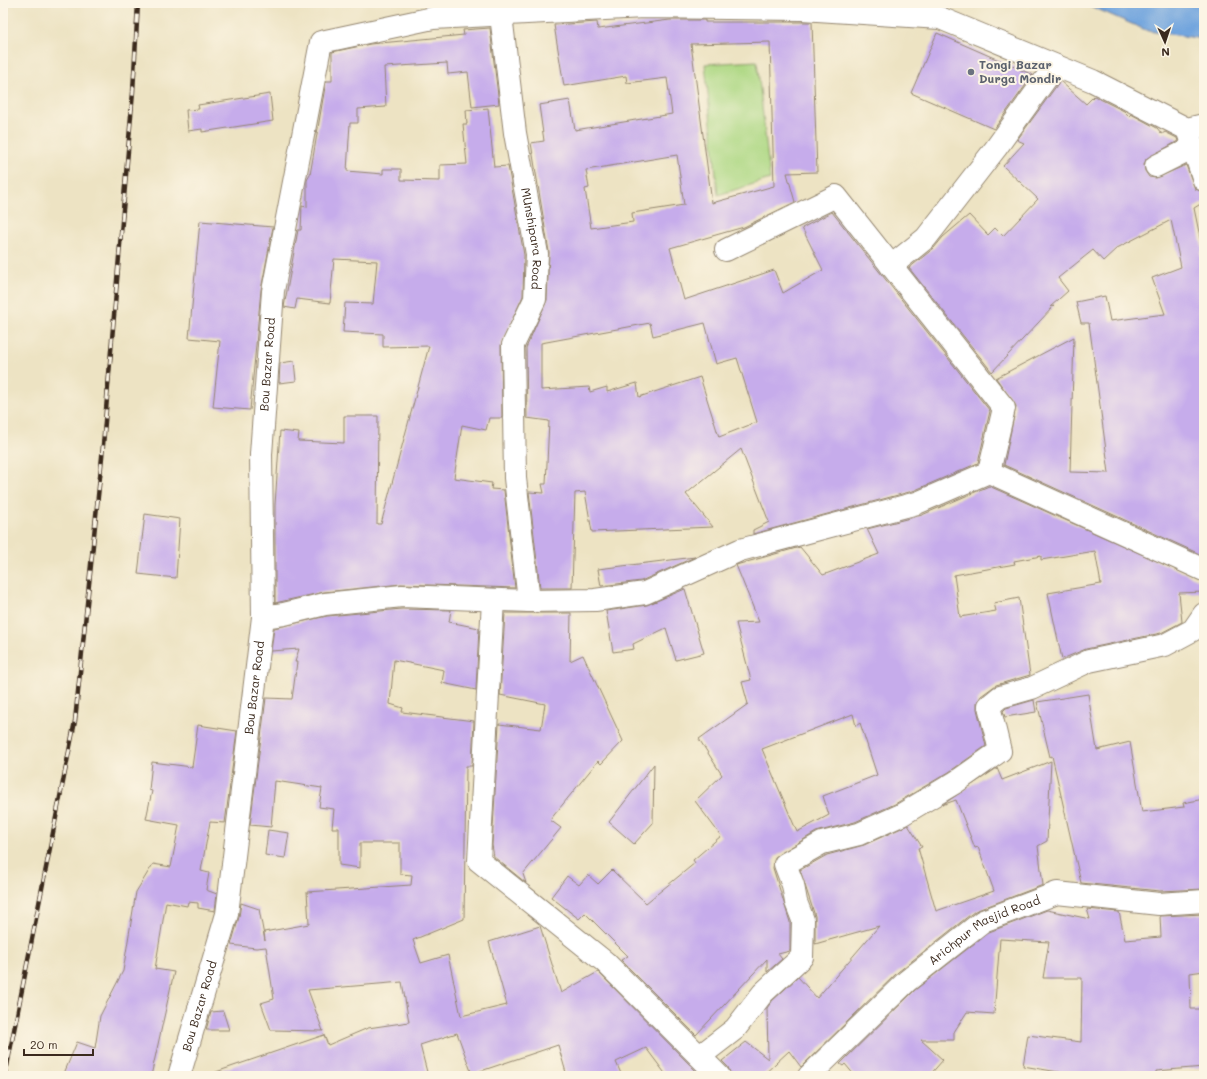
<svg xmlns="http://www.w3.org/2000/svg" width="1207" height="1079" viewBox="0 0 1207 1079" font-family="Mali,sans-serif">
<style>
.green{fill:#aed884;stroke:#748151}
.water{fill:#72a5de;stroke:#56687e}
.building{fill:#c6aceb;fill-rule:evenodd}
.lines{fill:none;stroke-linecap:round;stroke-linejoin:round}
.street-casing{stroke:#948670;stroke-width:24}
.street{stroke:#fff;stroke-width:22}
.rail-casing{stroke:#3b2a1e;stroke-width:4.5}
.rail{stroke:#fcf5e5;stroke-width:3;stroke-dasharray:9;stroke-linecap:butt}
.worship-dot{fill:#6b7280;stroke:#fcf5e5;stroke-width:1.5}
.labels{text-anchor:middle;stroke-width:4;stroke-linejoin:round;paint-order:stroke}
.worship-label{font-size:12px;font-weight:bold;fill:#5b616d;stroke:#fcf5e5;text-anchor:start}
.street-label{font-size:12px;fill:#3b2a1e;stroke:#fcf5e5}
</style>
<rect width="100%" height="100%" fill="#fcf5e5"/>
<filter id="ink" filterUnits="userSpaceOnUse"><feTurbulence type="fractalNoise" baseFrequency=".025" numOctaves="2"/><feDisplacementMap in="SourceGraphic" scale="8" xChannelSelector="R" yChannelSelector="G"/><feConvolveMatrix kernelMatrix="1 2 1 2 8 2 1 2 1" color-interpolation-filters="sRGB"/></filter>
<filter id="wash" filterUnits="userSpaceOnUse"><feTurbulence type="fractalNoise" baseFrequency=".012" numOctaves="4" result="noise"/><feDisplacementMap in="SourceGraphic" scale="16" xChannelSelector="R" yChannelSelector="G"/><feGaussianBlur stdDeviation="0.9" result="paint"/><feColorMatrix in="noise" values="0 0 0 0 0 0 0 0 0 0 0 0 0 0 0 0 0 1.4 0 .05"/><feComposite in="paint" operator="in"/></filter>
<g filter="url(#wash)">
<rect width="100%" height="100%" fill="#ede3c3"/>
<path class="green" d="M757 61 770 179 718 195 705 64Z"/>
<path class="water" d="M1083 3H1204V39L1148 31Z"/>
<g id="blocks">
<path class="building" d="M670 20H705V22H812L817 172 787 173 795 202 744 227 670 248 684 300 774 270 783 293 823 270 802 228 832 212 990 411 978 463 913 491 753 534V530L769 522 741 449 686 494 713 527 592 532 585 492 575 493 572 588H540L529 492 544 493 542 484H546L549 421 527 418 526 348 547 300 549 252 531 143 544 141 539 105 570 100 575 130 672 114 667 78 627 83 626 76 564 86 554 25 597 22 598 29ZM770 42 774 186 712 203 691 44ZM677 155 684 205 632 213 633 222 591 228 585 189 589 188 586 170ZM650 323 653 336 705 323 716 364 737 358 757 422 719 437 700 377 639 397 637 383 607 392V387L590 392 589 387 541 390V343Z
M490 28 499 104 472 107 468 72 448 74 447 63 384 67 386 107 358 109V123H350L347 171 383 174V169H401V180L440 181V165L467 164 463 124H467L466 110 488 108 494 167 508 166 524 255 523 296 501 345 502 418H489L486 430 462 425 454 478 492 483 491 489 504 490 515 588 401 584 324 592 275 603V505L280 431 299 433 298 441 344 443V416H378L377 524H381L429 346 383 347V334L343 332 345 303 373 304 377 261 334 259 330 303 297 299 295 309 284 307 298 230H301L302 206 307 207V180L310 175 326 81H332V52L370 44 464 35 463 30Z
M937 33 1033 75 994 129 911 93Z
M1060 81 1086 104 1094 96 1124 111 1129 116 1131 114 1157 128 1162 134 1165 132 1177 138 1178 141 1146 159 1144 165 1145 171 1149 177 1156 178 1186 165 1195 189 1204 192V202L1194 208 1203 252H1200L1204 279V556L1004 465 1016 406 996 378 1074 337 1070 472 1109 473 1089 323H1081L1076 302 1105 296 1110 321 1165 314 1152 278 1181 267 1171 220 1117 248 1103 261 1093 250 1058 278 1068 291 1050 307 1054 306 992 372 909 268 934 248 943 237 969 215 988 235 995 228 1003 236 1038 199 1003 166 1024 143 1017 140Z
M270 94 273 121 202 132V129L188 131 186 110 199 109 198 105Z
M200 221 273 227 261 290 250 410 213 407 220 341 189 338Z
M294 361 296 381 279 383 280 363Z
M989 486 1204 582V592L1179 593 1182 622 1161 633 1086 649 1062 659 1048 593 1101 584 1095 551 1041 560V556L1014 561 1015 564 954 575 960 617 996 611 994 603 1019 598 1030 675 996 685 981 696 977 702V709L986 746 949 772 895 804 855 822 816 832 775 857 773 868 790 922V951L778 954 782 959 767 972V959L696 1035 621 960 628 956 585 913 579 919 551 897 567 876 579 885 588 875 598 884 612 870 646 903 695 863 693 860 721 836 695 801 722 775 699 739 748 704 742 682 751 680 736 623 759 622 736 565 800 547 823 575 879 554 867 529 922 515ZM853 714 856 726 860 723 877 775 823 796 829 815 797 832 762 749Z
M145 514 180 519 176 578 138 574Z
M695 557 641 581 601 586 598 569Z
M685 589 704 653 676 660 666 628 633 644 634 649 613 652 606 611 647 605Z
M402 609 451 610 449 622 479 628 476 690 442 683 444 670 394 660 390 704 403 708 402 712 474 721 472 766H466L464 919 413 940 421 963 448 955 461 1016 507 1005 489 942 540 926 561 993 598 972 701 1076H667L646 1048 616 1062 622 1076H567L558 1045 472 1074 457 1033 420 1045 428 1076H217L216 1072 324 1035 328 1045 368 1028 409 1022 402 982 308 990 323 1031 271 1030 261 1003 274 999 266 947 256 948 231 945 239 917 241 903 259 909 265 941 264 932 309 924 307 892 411 885 412 875 400 874V843H360V868L339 865V828H332L334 809 319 807 322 788 275 781 271 827 250 825 266 698 292 699 297 662H295L299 649 271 651 274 628 327 616Z
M505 613H571L570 661 583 655 623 741 601 764 598 761 550 820 561 828 523 874 526 883 494 857 492 845 499 724 541 729 545 704 500 695Z
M1088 694 1097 750 1130 742 1142 812 1184 807 1183 803 1204 799V889L1160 891 1081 883 1052 756 1050 757 1037 702Z
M1034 700 1036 712 1005 717 1003 711 1006 708Z
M198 725 237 731 225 823 210 822 201 871 209 873 206 890 217 894 215 911 198 908V903L188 902 187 906 166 902 155 969 174 972 151 1076H63L77 1042 95 1048 100 1016 123 971 136 892 153 864 171 867 179 825 146 819 152 791 149 790 152 762 192 767Z
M1051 761 1047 841 1038 846 1043 885 975 911 898 972 801 1067 789 1051 762 1076H731L728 1067 722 1061 746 1042 768 1059 767 1008 772 1001 798 977 817 998 879 926 815 944V916L800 870 827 855 864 845 908 825 922 847 918 848 936 911 994 891 978 847 975 848 956 800 942 805 997 768 1002 780Z
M654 764 653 823 634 844 609 822Z
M268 830 289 833 285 858 265 855Z
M1087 909 1119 912 1125 940 1161 937 1160 916 1204 914V971L1190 973 1191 1009H1204V1067L1156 1071V1076H1104L1070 1074 1023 1066 1028 1035 1081 1042 1082 978H1043L1049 942 1000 939 994 1014 967 1012 954 1032V1040H921L943 1060 929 1076H855L845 1064 843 1066 840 1064 915 990 989 932 1047 910 1090 919Z
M223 1011 229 1030H206L211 1012Z"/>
</g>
</g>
<g filter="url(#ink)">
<use href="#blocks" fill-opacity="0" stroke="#948670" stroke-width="1"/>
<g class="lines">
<defs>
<g id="street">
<path id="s1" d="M501 15 515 133 537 254 535 299 513 345 515 478 529 601"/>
<path d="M1187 129 1204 180"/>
<path d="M1156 166 1194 147"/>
<path d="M726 250 836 196 1004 408 989 472"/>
<path d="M891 266 926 238 996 148 1055 66"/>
<path d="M493 600 479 861 605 962 719 1076"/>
<path d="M263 617 284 614 325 604 402 596 529 601 595 600 645 593 740 550 917 503 989 472 1204 570"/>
<path d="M700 1056 735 1029 763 993 802 957 803 920 796 902 793 885 785 864 822 843 859 834 901 815 956 782 1000 751 989 706 1000 697 1032 688 1089 661 1165 645 1193 630 1204 614"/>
<path id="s2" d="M179 1076 227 914 263 617 261 454 273 291 321 42 433 18 644 7 802 9 940 18 1093 81 1187 129 1204 125"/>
<path id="s3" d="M809 1076 907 981 983 921 1057 893 1159 904 1204 901"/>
</g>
</defs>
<use href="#street" class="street-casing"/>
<use href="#street" class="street"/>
<defs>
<path id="rail" d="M5 1076 75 721 102 457 133 92 138 3"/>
</defs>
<use href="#rail" class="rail-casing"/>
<use href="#rail" class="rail"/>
</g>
</g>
<circle class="worship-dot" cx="971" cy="72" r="4"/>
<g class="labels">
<g class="worship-label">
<text x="979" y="69">Tongi Bazar<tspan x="979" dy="14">Durga Mondir</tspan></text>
</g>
<g class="street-label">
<text dy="4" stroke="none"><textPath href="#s1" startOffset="226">MUnshipara Road</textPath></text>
<text dy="4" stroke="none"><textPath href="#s2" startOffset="721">Bou Bazar Road</textPath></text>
<text dy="4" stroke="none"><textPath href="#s2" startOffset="397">Bou Bazar Road</textPath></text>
<text dy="4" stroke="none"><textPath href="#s3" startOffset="230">Arichpur Masjid Road</textPath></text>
<text dy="4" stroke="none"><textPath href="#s2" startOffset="73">Bou Bazar Road</textPath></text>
</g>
</g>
<rect width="1207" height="1079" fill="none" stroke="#fcf5e5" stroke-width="16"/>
<g transform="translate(1165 42) rotate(177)" stroke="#fcf5e5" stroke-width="3" paint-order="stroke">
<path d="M0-3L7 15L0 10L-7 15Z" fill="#3b2a1e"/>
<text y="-6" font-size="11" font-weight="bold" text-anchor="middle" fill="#3b2a1e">N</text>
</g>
<path d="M24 1049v6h69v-6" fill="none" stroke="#3b2a1e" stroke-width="2"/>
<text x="30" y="1049" font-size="12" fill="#3b2a1e" stroke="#fcf5e5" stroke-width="3" paint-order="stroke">20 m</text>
</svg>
